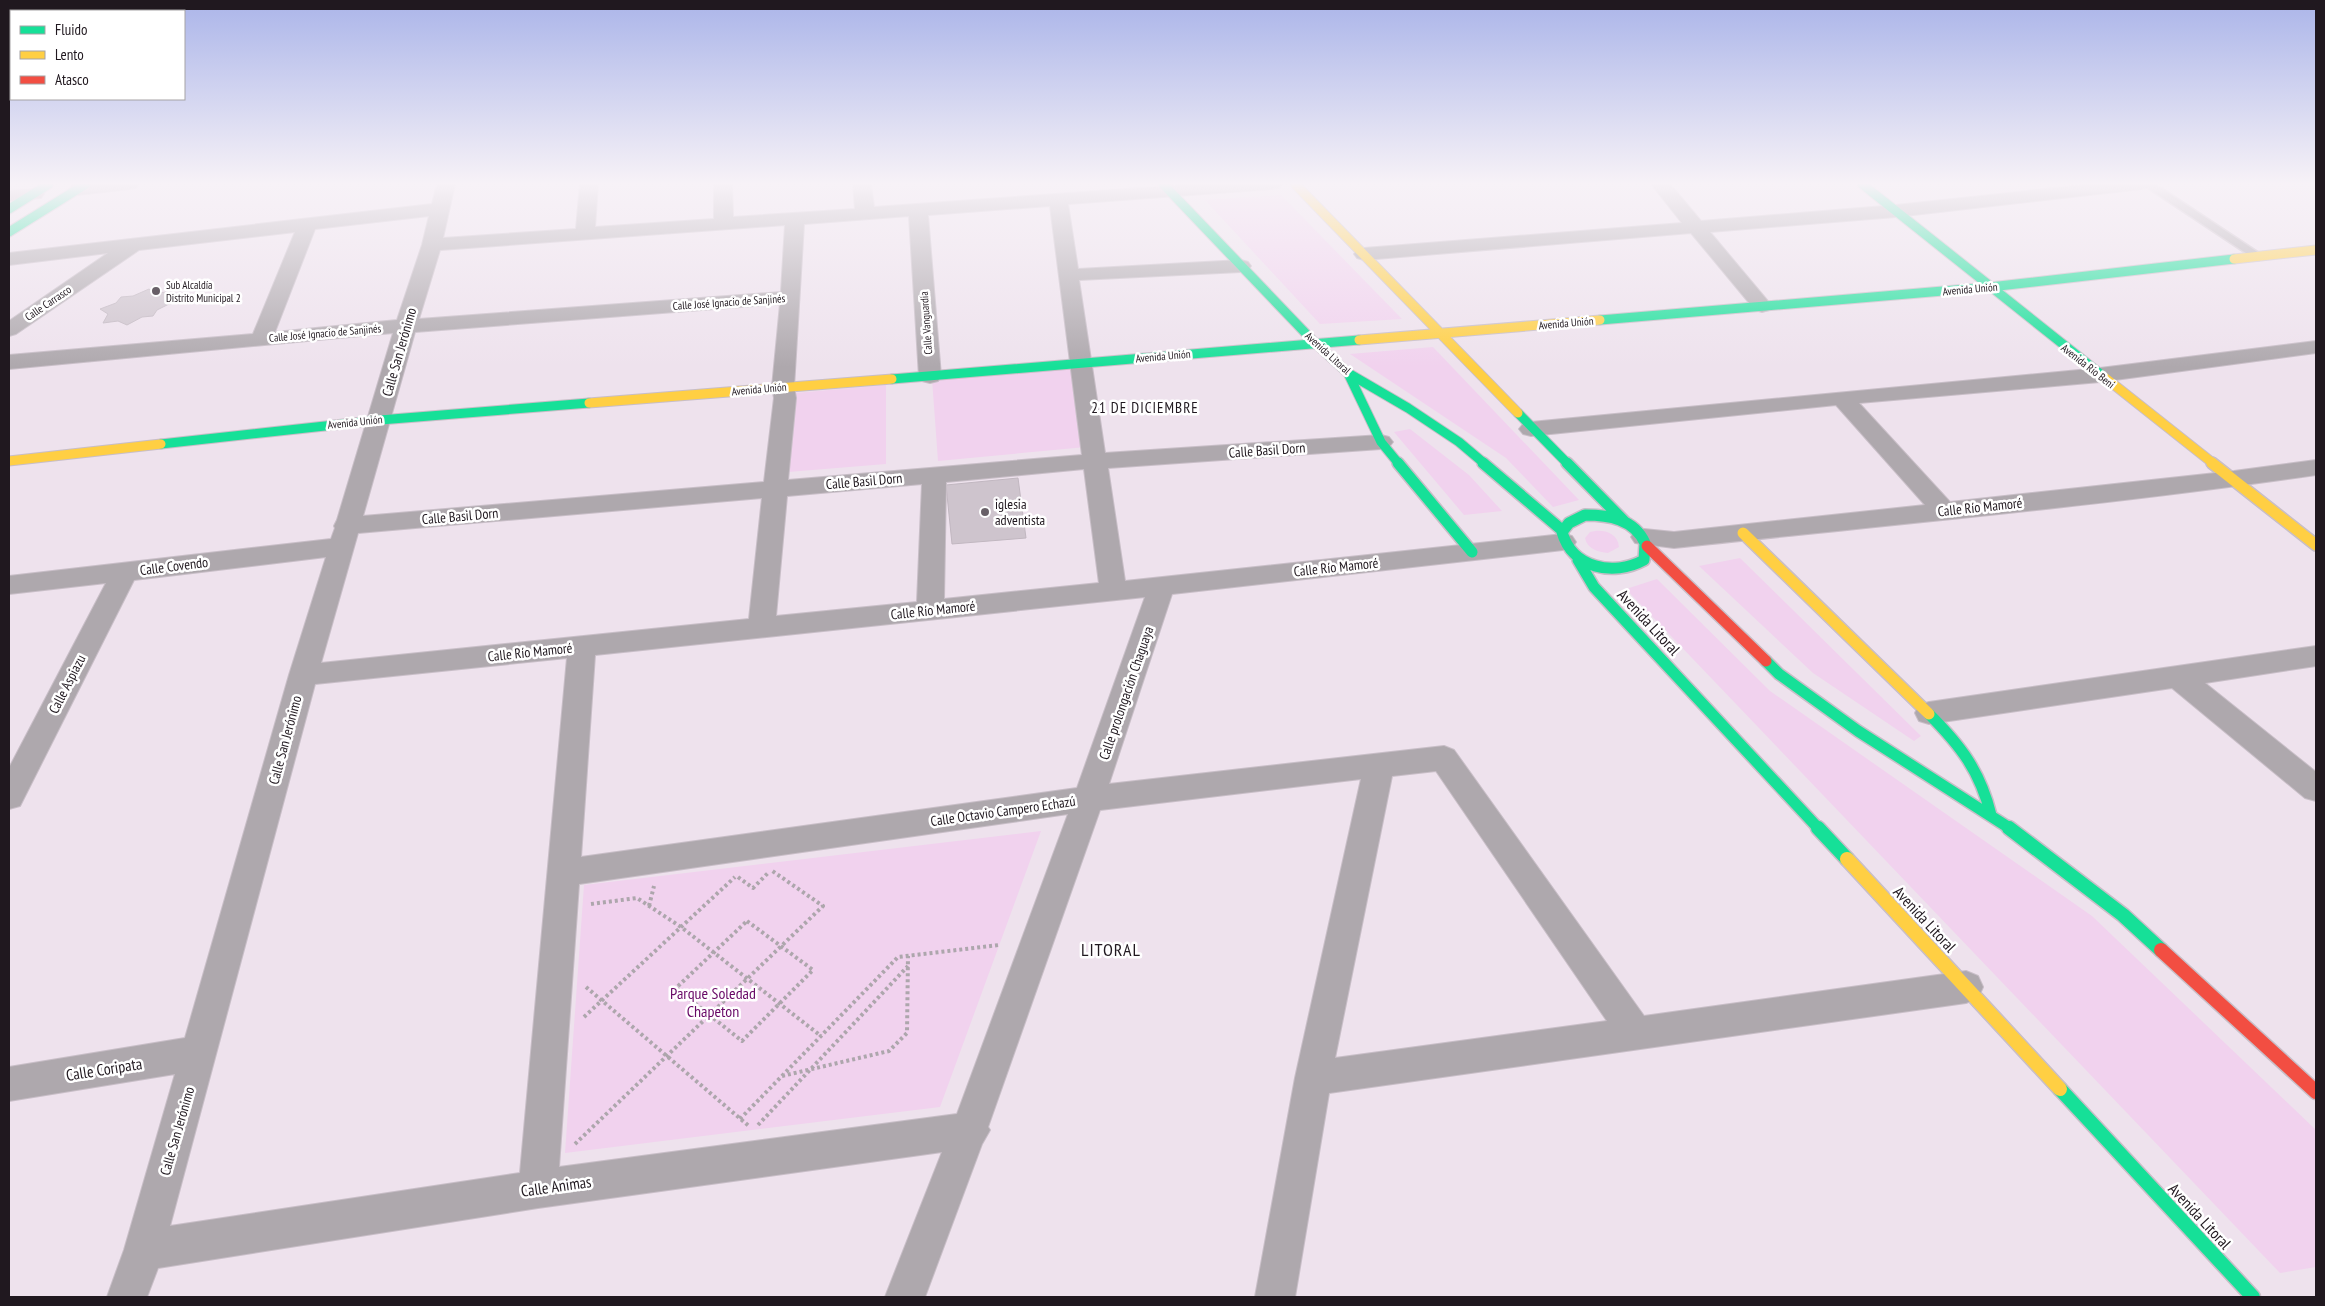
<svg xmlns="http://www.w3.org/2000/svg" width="2325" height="1306" viewBox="0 0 2325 1306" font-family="'PT Sans Narrow',sans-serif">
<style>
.green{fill:#f1d2ee}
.building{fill:#cec4cd;stroke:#c1b7c0}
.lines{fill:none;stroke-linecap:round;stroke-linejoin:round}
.lane-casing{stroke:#c8bec7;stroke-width:3}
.street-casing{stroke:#c8bec7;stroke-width:2}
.fast-far2-casing{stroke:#c8bec7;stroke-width:11}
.fast-far1-casing{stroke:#c8bec7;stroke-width:14}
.fast-casing{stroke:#c8bec7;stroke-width:17}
.slow-far2-casing{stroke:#c8bec7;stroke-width:11}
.slow-far1-casing{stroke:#c8bec7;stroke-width:14}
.slow-casing{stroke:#c8bec7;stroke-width:17}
.jam-far1-casing{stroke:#c8bec7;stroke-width:14}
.jam-casing{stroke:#c8bec7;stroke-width:17}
.path{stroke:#ada6ac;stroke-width:4;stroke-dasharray:3 3;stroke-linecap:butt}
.lane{fill:#aea8ad;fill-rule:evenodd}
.street{fill:#aea8ad;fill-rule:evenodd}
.fast-far2{stroke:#16e098;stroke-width:9}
.fast-far1{stroke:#16e098;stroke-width:11}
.fast{stroke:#16e098;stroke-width:14}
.slow-far2{stroke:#ffcf43;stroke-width:9}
.slow-far1{stroke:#ffcf43;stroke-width:11}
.slow{stroke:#ffcf43;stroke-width:14}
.jam-far1{stroke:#f24e42;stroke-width:11}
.jam{stroke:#f24e42;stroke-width:14}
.poi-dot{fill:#685f67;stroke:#fff;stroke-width:2}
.labels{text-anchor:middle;stroke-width:5;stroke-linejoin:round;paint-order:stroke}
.far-poi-label{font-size:11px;fill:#20181f;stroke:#fff;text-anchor:start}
.far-street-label{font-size:11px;fill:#20181f;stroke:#fff}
.street-label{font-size:14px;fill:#20181f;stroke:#fff}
.poi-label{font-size:14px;fill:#20181f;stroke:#fff;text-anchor:start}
.neighbourhood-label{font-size:15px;letter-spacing:1px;fill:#20181f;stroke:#fff}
.near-street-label{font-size:16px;fill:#20181f;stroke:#fff}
.near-park-label{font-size:16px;fill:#680866;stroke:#fff}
.near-neighbourhood-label{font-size:18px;letter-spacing:1px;fill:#20181f;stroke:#fff}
</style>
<rect width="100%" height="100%" fill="#eee2ed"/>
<path class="green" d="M1281 195 1402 319 1320 324 1205 200Z
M1433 347 1579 500 1553 507 1506 458 1350 354Z
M1070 366 1086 447 938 461 932 379Z
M886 385V464L788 472 795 393Z
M1410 429 1469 475 1502 511 1464 515 1394 432Z
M1595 531C1606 530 1618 534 1619 547L1608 553C1598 552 1587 549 1585 538L1590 532Z
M1740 558 1921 736 1914 741 1813 673 1699 566Z
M1657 579 1770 691 2092 916 2316 1130V1267L2280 1273 1626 589Z
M1041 831 940 1107 565 1153 584 885Z"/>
<path class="building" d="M149 289 155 293 168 292 166 296 178 294 173 302 157 310 153 316 142 317 127 325 118 321 103 323 108 314 100 309 116 303 121 297 133 296Z
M1018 478 1026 538 952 544 946 485Z"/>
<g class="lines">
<defs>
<path id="lane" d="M2142 184H2155L2265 257 2259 260 2255 259Z"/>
<path id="street" d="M80 184H139L136 188 130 189 77 195 71 194 68 190 71 186Z
M437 184H455L443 238 576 229 580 184H598L595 227 714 219V184H732L733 217 855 209 853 184H871L874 207 1196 184H1282L1279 188 1273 189 1068 204 1078 269 1241 260 1248 262 1251 266 1248 270 1241 272 1079 280 1105 453 1381 435 1389 437 1393 442 1389 447 1381 449 1108 468 1125 581 1563 534 1572 536 1576 542 1572 548 1563 550 1172 594 1109 784 1444 746 1454 750 1644 1016 1966 971 1978 976 1983 987 1978 998 1966 1003 1329 1093 1295 1297H1255L1295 1078 1361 779 1100 810 988 1127 990 1130 982 1144 925 1297H885L942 1152 538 1208 158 1268 147 1297H107L124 1250 175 1074 9 1101V1067L185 1038 289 675 326 557 134 580 20 806 9 809V768L106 583 9 594V576L331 539 335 528 334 526 337 520 393 333 9 369V355L253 334 295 232 139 250 16 334 9 336V321L108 253 9 265V253L432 204ZM1050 206 1082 455 788 480 796 398 794 387 804 224 909 216 919 376 922 381 930 383 938 381 941 376 928 215ZM429 216 422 245 397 320 275 332 315 229ZM785 225 781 292 419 319 440 250ZM780 304 772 387 774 398 764 482 363 516 415 332ZM1084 469 1099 583 944 599 946 482ZM922 484 917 602 776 616 787 496ZM762 498 749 619 321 663 358 533ZM1145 597 1077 788 581 857 595 655ZM567 658 520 1173 170 1226 315 684ZM1436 771 1607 1021 1335 1058 1392 776ZM1068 814 957 1114 559 1167 579 884Z
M1651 184H1670L1701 221 1896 205 2091 184H2151L2148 188 2142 189 1896 217 1710 232 1772 306 1769 310 1762 312 1755 310 1691 233 1364 260 1357 258 1354 254 1357 250 1364 248 1682 223Z
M35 189 41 190 44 194 41 198 9 201V191Z
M2316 341V353L2100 382 1859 403 1950 502 2234 471 2316 460V475C2103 506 1888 525 1674 548L1635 543 1631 537 1635 531 1644 529 1674 532 1925 505 1836 405 1531 436 1523 434 1519 429 1523 424 1531 422 2100 368Z
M2316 646V666L2205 683 2316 772V801L2305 798 2172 688 1929 724 1919 721 1915 713 1919 705 1929 702Z"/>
<path id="fast-far2" d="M1163 184 1315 343 1348 373 1408 408 1459 442 1485 464
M1862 184 2103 376
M9 209 49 184
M9 232 86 184
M1600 320 1990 287 2234 259
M1348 373 1381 442 1399 464
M892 379 1359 340
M1518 413 1568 464
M161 444 380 420 589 403"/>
<path id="fast-far1" d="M1398 463 1472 552
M1483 463 1563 531
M1567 463 1625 522
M1585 515C1609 515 1634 519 1645 543L1644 560C1613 577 1572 568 1562 532L1569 523Z
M1578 560 1594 587 1819 829
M1766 661 1779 674 1858 731 2011 829
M1929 714C1961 746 1980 771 1991 815"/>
<path id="fast" d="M1818 828 1847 859
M2009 828 2123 915 2161 950
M2060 1089 2253 1297"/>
<path id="slow-far2" d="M1295 184 1518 413
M2234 259 2316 250
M1359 340 1600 320
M2103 376 2214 464
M589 403 892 379
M9 461 161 444"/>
<path id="slow-far1" d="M2212 463 2316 545
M1743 533 1929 714"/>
<path id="slow" d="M1847 859 2060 1089"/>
<path id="jam-far1" d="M1647 546 1766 661"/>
<path id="jam" d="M2161 950 2316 1092"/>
</defs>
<use href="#lane" class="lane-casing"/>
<use href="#street" class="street-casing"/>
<use href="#fast-far2" class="fast-far2-casing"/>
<use href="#fast-far1" class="fast-far1-casing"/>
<use href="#fast" class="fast-casing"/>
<use href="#slow-far2" class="slow-far2-casing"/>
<use href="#slow-far1" class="slow-far1-casing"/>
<use href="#slow" class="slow-casing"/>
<use href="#jam-far1" class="jam-far1-casing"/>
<use href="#jam" class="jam-casing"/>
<path class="path" d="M738 877 753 888 769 872
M591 904 637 898 681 927 821 1036
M649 906 654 886
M747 921 813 970 742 1041 676 988Z
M586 987 750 1127
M584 1017 735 877
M782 1076 889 1051 907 1033 908 956
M740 1119 898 957 999 945
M758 1125 908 966
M575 1144 823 906 771 870"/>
<use href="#lane" class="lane"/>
<use href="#street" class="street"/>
<use href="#fast-far2" class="fast-far2"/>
<use href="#fast-far1" class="fast-far1"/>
<use href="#fast" class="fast"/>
<use href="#slow-far2" class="slow-far2"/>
<use href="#slow-far1" class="slow-far1"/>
<use href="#slow" class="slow"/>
<use href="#jam-far1" class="jam-far1"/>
<use href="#jam" class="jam"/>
</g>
<linearGradient id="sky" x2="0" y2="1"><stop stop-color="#abb5e9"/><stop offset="0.5" stop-color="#f7f2f7"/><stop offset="1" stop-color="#f7f2f7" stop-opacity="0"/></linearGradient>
<rect width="2325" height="367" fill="url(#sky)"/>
<g class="poi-dot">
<circle cx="156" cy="291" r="5"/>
<circle cx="985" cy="512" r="5"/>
</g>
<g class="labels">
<g class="far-poi-label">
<text x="166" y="289">Sub Alcaldía<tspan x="166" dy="13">Distrito Municipal 2</tspan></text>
</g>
<g class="far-street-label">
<text transform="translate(1970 289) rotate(-5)" y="4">Avenida Unión</text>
<text transform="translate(729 302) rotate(-4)" y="4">Calle José Ignacio de Sanjinés</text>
<text transform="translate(48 303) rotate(-34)" y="4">Calle Carrasco</text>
<text transform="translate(926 323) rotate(-94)" y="4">Calle Vanguardia</text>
<text transform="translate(1566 323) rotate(-5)" y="4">Avenida Unión</text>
<text transform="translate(325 333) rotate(-5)" y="4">Calle José Ignacio de Sanjinés</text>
<text transform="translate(1328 353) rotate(42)" y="4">Avenida Litoral</text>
<text transform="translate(1163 356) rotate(-5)" y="4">Avenida Unión</text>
<text transform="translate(2088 366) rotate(38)" y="4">Avenida Río Beni</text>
<text transform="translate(759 389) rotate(-5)" y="4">Avenida Unión</text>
<text transform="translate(355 422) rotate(-6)" y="4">Avenida Unión</text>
</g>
<g class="street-label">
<text transform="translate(399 352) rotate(-74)" y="5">Calle San Jerónimo</text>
<text transform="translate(1267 450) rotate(-4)" y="5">Calle Basil Dorn</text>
<text transform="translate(864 481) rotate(-5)" y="5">Calle Basil Dorn</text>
<text transform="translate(1980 507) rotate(-6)" y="5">Calle Río Mamoré</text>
<text transform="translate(460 516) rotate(-5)" y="5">Calle Basil Dorn</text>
<text transform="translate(174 566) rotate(-7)" y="5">Calle Covendo</text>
<text transform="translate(1336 567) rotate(-6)" y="5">Calle Río Mamoré</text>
<text transform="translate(933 610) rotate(-6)" y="5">Calle Río Mamoré</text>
<text transform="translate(530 652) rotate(-6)" y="5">Calle Río Mamoré</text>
<text transform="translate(67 684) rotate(-63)" y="5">Calle Aspiazu</text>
<text transform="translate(1126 693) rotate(-71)" y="5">Calle prolongación Chaguaya</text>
<text transform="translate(285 740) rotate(-75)" y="5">Calle San Jerónimo</text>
<text transform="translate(1003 811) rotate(-8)" y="5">Calle Octavio Campero Echazú</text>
<text transform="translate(177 1131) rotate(-74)" y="5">Calle San Jerónimo</text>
</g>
<g class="poi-label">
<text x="995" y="509">iglesia<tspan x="995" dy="16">adventista</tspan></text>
</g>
<g class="neighbourhood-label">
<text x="1145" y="413">21 DE DICIEMBRE</text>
</g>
<g class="near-street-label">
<text transform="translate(1649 622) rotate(47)" y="6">Avenida Litoral</text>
<text transform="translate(1925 919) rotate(47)" y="6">Avenida Litoral</text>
<text transform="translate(104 1069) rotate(-9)" y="6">Calle Coripata</text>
<text transform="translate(556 1186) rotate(-8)" y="6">Calle Animas</text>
<text transform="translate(2200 1216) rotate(47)" y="6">Avenida Litoral</text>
</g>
<g class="near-park-label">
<text x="713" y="999">Parque Soledad<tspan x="713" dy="18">Chapeton</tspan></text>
</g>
<g class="near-neighbourhood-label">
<text x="1111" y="956">LITORAL</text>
</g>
</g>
<rect width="2325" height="1306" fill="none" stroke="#20181f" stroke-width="20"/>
<rect x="10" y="10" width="175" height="90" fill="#ffffff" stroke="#a6a3a5"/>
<rect x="20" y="26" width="25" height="8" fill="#16e098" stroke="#a6a3a5"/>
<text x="55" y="35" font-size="15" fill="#20181f">Fluido</text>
<rect x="20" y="51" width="25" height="8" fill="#ffcf43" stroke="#a6a3a5"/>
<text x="55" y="60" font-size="15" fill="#20181f">Lento</text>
<rect x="20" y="76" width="25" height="8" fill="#f24e42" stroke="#a6a3a5"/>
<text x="55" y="85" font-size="15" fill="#20181f">Atasco</text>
</svg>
